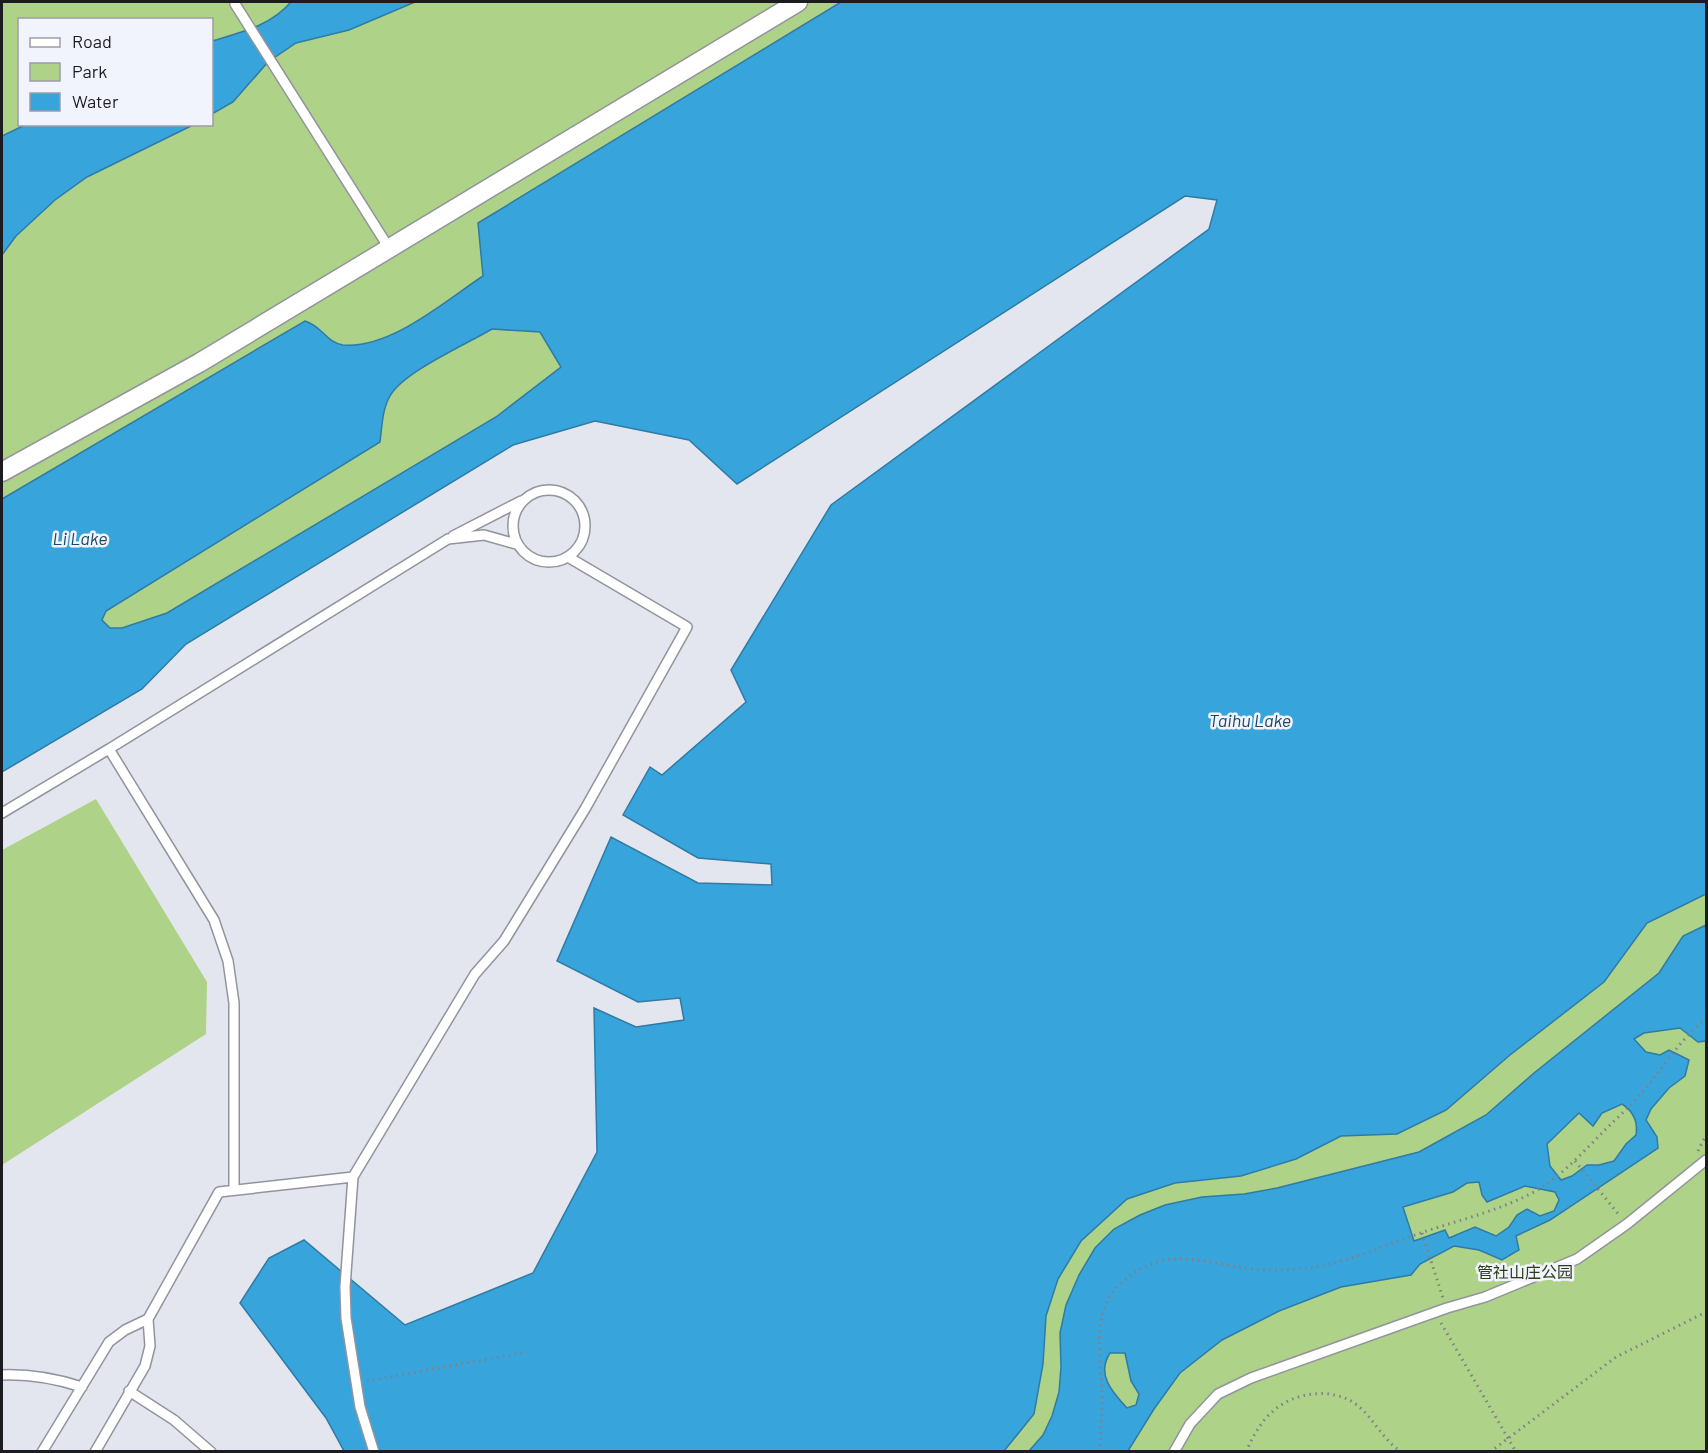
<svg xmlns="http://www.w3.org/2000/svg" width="1708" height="1453" viewBox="0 0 1708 1453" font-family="Barlow,'Noto Sans SC',sans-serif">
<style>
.green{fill:#aed287}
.water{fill:#37a4dc;stroke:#2f7ba4;stroke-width:1.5;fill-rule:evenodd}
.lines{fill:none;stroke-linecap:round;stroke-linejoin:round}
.lane-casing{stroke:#92949d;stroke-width:12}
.street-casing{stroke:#92949d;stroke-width:21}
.path{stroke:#808188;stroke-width:3;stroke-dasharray:1.5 4.5;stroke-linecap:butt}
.lane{stroke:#fff;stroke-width:9}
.street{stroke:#fff;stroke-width:18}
.labels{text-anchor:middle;stroke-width:5;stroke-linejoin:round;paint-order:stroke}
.park-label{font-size:16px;fill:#2c3d18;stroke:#f1f3fd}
.water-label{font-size:18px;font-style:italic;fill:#1c4860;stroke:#f1f3fd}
</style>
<rect width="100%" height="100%" fill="#e4e6ef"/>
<path class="green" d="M2 2H327L212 57V20H20V124L55 125 2 148Z
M400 2H877L572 369 520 414 139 636 2 617V243L27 213 154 125 212 124V89L302 34Z
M96 799 207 982 206 1034 2 1165V850Z
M1706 894V1451L1004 1452 1034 1414 1043 1364 1046 1316 1058 1279 1081 1241 1127 1199 1175 1183 1241 1176 1296 1159 1341 1136 1397 1134 1446 1110 1510 1055 1604 982 1647 923Z"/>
<path class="water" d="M291 2H415L349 30 296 43 268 62 233 102 212 114V41C242 32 270 26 291 2Z
M841 2H1706V894L1647 923 1604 982 1510 1055 1446 1110 1397 1134 1341 1136 1296 1159 1241 1176 1175 1183 1127 1199 1081 1241 1058 1279 1046 1316 1043 1364 1034 1414 1004 1451H344L326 1418 240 1303 269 1258 304 1240 405 1325 533 1273 597 1152 594 1008 636 1027 684 1020 680 998 638 1002 557 961 611 837 698 883 772 885 771 864 698 858 623 815 650 767 662 775 746 702 731 670 831 505 1209 229 1217 200 1185 196 737 484 689 440 595 421 513 445 186 644 142 689 2 772V499L305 321C322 326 327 343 343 345 391 349 445 301 483 276L478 223ZM492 329 540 332 561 367 496 417 167 613 122 628H110L102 620 106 611 380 442C382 427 382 410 390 396 403 372 467 344 492 329Z
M25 125V124L193 125 87 177 55 200 16 236 2 255V136Z
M1706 925V1041L1698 1042 1680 1028 1644 1033 1634 1039 1646 1052 1660 1055 1669 1050 1689 1060 1685 1076 1669 1088 1651 1109 1646 1120 1657 1137 1658 1148 1550 1220 1516 1236 1519 1250 1502 1260 1479 1250 1454 1246 1420 1264 1411 1275 1341 1287 1279 1311 1222 1340 1180 1373 1154 1409 1128 1451H1029L1043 1435 1052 1416 1059 1392 1061 1367 1060 1333 1066 1305 1079 1275 1095 1248 1114 1229 1140 1215 1165 1205 1202 1197 1244 1194 1277 1188 1419 1152 1486 1115 1534 1073 1659 973 1683 936ZM1622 1104C1633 1111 1638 1122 1636 1135L1626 1144 1614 1161 1599 1165H1587L1572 1176 1561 1180 1550 1166 1547 1144 1579 1113 1593 1126 1602 1113ZM1479 1182 1482 1195 1487 1202 1525 1186 1555 1192 1559 1200 1554 1211 1540 1216 1527 1209 1517 1215 1509 1227 1496 1236 1475 1227 1449 1238 1445 1230 1414 1241 1403 1207 1453 1192 1467 1183ZM1110 1353H1125L1131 1381 1139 1394 1136 1405 1127 1408C1112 1392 1096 1374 1110 1353Z"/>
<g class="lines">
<defs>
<path id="lane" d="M235 4 389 248
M513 526a36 36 0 1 1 72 0a36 36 0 1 1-72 0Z
M453 536 521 501
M2 813 109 749
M234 1189V1003L228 961 214 920 109 749 448 539 484 535 516 544
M2 1375C30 1374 54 1378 82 1387
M129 1391 174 1420 211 1452
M42 1452 109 1342 125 1330 148 1319 219 1192 353 1177
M95 1452 145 1366 150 1346 148 1319
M374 1452 360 1407 346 1318 345 1287 353 1177 475 974 504 941 585 809 687 627 568 557
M1174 1452 1190 1424 1218 1394 1251 1378 1447 1308 1485 1297 1577 1259 1627 1224 1706 1160"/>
<path id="street" d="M2 472 199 363 798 2"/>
</defs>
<use href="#lane" class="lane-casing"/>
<use href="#street" class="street-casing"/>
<path class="path" d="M1698 1151 1706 1135
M1575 1161 1620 1216
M1422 1233 1443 1298
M1441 1323 1516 1452
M367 1381 527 1352
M510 1452 514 1449
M1100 1452C1100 1432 1103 1412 1102 1392 1101 1352 1089 1308 1126 1279 1168 1245 1204 1263 1252 1269 1274 1271 1297 1270 1320 1266 1352 1260 1383 1246 1415 1235 1454 1221 1497 1212 1534 1192 1562 1176 1584 1151 1606 1129 1621 1114 1637 1100 1650 1083 1667 1061 1684 1036 1706 1019
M1246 1452C1252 1438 1260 1423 1271 1413 1292 1392 1332 1386 1357 1405 1373 1417 1383 1441 1402 1452
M1490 1452 1616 1357 1706 1312"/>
<use href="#lane" class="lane"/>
<use href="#street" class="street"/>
</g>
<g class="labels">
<g class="park-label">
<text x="1525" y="1278">管社山庄公园</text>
</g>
<g class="water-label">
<text x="80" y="545">Li Lake</text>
<text x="1250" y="727">Taihu Lake</text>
</g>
</g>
<rect width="1708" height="1453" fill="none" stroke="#1c1c20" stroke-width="6"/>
<rect x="18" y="18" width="195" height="108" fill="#f1f3fd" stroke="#9c9da5" stroke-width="1.5"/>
<rect x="30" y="38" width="30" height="9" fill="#ffffff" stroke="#9c9da5" stroke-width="1.5"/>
<text x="72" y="48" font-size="18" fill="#1c1c20">Road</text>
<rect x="30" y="63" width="30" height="18" fill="#aed287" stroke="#9c9da5" stroke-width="1.5"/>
<text x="72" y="78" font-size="18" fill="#1c1c20">Park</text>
<rect x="30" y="93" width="30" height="18" fill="#37a4dc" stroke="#9c9da5" stroke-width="1.5"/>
<text x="72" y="108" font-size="18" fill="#1c1c20">Water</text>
</svg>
